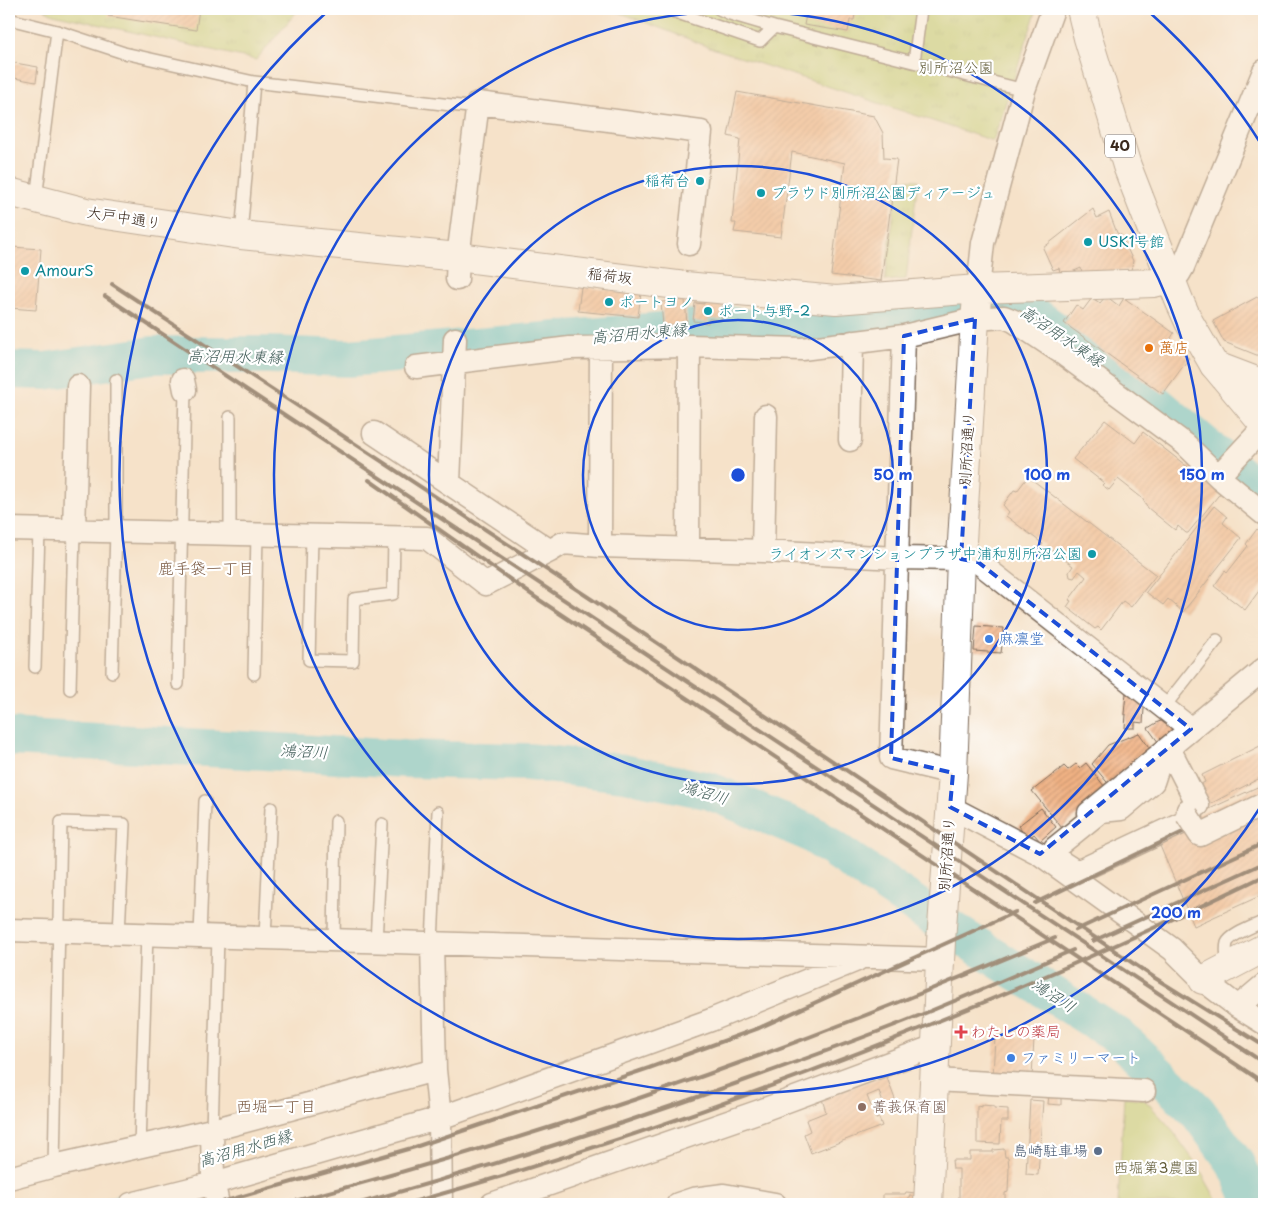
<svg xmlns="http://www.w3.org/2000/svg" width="1273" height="1213" viewBox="0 0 1273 1213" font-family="'Playpen Sans','Klee One',sans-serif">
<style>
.grass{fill:url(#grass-tufts);stroke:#7c7e4a}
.garden{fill:#bdd175;stroke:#7c7e4a}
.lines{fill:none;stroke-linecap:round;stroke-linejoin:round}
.stream{stroke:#58c5ce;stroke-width:6}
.river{stroke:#58c5ce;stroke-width:38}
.building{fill:url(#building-hatch)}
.lane-casing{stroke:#7c6a5a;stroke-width:14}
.street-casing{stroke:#7c6a5a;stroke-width:25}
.secondary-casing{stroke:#7c6a5a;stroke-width:30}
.primary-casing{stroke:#7c6a5a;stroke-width:30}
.lane{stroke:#fff;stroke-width:11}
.street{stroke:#fff;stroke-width:22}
.secondary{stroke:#fff;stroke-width:28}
.primary{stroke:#fff;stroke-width:28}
.rail{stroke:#3b2a1e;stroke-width:4}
.street-bridge-casing{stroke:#7c6a5a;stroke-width:25;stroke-linecap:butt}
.street-bridge{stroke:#fff;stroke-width:22}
.marked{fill:none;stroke:#1d4ed8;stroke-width:4;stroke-dasharray:10 6;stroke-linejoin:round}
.ring{fill:none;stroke:#1d4ed8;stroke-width:2.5}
.culture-dot{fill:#0f9aa8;stroke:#fff;stroke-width:2}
.food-dot{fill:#e8710a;stroke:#fff;stroke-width:2}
.shop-dot{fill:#3f7fe0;stroke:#fff;stroke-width:2}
.health-dot{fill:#e0444e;stroke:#fff;stroke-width:2}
.education-dot{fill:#8d6e63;stroke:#fff;stroke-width:2}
.service-dot{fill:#5c6f8a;stroke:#fff;stroke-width:2}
.labels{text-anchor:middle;stroke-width:4.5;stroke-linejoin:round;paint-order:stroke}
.shield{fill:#fff;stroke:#766a62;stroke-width:1}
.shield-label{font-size:14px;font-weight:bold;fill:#3b2a1e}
.park-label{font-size:15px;fill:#625c38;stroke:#fff}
.culture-label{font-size:15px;fill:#0d838f;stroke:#fff;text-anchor:start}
.street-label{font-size:15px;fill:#3b2a1e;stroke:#fff}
.food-label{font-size:15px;fill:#c56008;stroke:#fff;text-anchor:start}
.shop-label{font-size:15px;fill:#366cbe;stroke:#fff;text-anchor:start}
.health-label{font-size:15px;fill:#be3a42;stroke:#fff;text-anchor:start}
.education-label{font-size:15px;fill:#785e54;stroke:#fff;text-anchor:start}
.service-label{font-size:15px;fill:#4e5e75;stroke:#fff;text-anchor:end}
.water-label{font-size:16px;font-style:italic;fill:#45605c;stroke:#fff}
.neighbourhood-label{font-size:16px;fill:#7b5a42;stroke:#fff}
.centre{fill:#1d4ed8;stroke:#fff;stroke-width:2.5}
.ring-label{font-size:15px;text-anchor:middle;font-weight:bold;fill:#1d4ed8;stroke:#fff;stroke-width:4.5;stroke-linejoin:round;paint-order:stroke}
</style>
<defs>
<pattern id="grass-tufts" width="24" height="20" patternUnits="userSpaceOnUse" patternTransform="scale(1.25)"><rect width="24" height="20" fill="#bdd175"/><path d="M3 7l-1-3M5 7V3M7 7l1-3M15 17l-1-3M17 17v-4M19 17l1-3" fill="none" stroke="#a3b465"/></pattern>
<pattern id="building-hatch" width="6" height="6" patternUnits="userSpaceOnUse" patternTransform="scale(1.25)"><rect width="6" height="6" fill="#f1b284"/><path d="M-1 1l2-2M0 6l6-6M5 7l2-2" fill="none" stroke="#c4916b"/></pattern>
</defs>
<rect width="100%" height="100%" fill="#fff"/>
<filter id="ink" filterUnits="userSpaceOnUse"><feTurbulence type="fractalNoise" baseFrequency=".02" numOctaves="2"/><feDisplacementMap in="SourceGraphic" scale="10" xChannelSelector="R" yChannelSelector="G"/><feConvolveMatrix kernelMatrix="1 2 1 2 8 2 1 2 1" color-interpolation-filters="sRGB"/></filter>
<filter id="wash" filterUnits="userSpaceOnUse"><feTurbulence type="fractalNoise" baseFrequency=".0096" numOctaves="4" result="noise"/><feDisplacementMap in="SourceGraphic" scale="20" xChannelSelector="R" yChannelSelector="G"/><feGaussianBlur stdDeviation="1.12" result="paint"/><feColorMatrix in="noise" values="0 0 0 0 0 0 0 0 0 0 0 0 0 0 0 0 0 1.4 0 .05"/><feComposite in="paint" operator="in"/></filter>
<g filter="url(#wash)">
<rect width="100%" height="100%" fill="#f5e2c9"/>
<path class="grass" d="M44 9H299L256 60 53 14Z
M611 9H1037L993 141 709 47Z
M898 179 918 180 906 279 885 281Z"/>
<path class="garden" d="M1124 1097 1144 1099 1169 1126 1197 1165 1219 1204H1118Z"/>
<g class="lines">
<path class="stream" d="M93 1204 131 1195"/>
<path class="river" d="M9 370 45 371 152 355H269L349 358 728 325C806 339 886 310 964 305 985 304 1005 300 1024 308L1148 397 1264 495
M9 737 405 759 528 762 624 773 710 791 810 833 952 930 1118 1036 1197 1111 1236 1164 1254 1204"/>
</g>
<g id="blocks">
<path class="building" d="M109 9H199L196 30 108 16Z
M802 9H856L854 20H850L848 32 804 25 806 15 801 14Z
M9 21H14L10 55H9Z
M9 62 38 67 36 82 9 77Z
M737 92 874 116 883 133 884 158 897 159 881 281 831 275 845 163 792 152 781 237 734 232 736 223H732L740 139 728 136Z
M1093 209 1097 218 1109 212 1117 233 1121 235 1133 261 1131 270 1082 273 1081 268 1072 272H1060L1059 268 1053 270 1043 248Z
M12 247 41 249 36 310 9 308Z
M581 287 641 293 638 317 578 311Z
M1106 296 1119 306 1124 298 1174 333 1168 343 1189 358 1163 394 1064 323 1076 305 1083 310 1092 298 1100 303Z
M1257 297 1264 299V358L1224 342 1213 321Z
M704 299 724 302 721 320 709 319 708 323 693 321 695 303 704 304Z
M685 300 687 324 663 326 661 302Z
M1105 420 1135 443 1143 432 1189 468 1191 465 1222 491 1188 533H1186L1178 526 1175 530 1148 508 1142 498 1118 479 1109 490 1102 485 1104 483 1073 459Z
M1027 478H1030L1156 575 1131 607 1123 601 1101 630 1098 627 1095 629 1067 607 1071 601 1069 600 1086 577 1079 571 1074 578 1070 577 1069 572 1073 566 1049 548 1044 555H1040L1038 551 1043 544 1006 516 1009 512 1003 505 1014 490 1017 491Z
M1214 506 1227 517 1223 523 1241 538 1183 612 1168 599 1163 605 1146 592Z
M1257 529 1264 535V584L1245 610 1214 586 1225 571 1227 573 1248 546 1246 544Z
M976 626 1004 628 1001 653 974 651Z
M1126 693 1145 694 1143 723 1135 722V728H1125L1126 714H1124Z
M1170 718 1182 729 1161 746 1148 728 1158 722Z
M1139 733 1153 753 1111 787 1092 764 1108 745Z
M1264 744V776L1208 805 1200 787 1201 784 1205 782 1202 775Z
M1086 763 1108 791 1062 828 1032 791 1064 766 1068 770 1076 764 1080 768Z
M1264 784V898L1262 895 1194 926 1155 834Z
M1041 808 1056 827 1040 841 1034 834 1028 839 1018 826Z
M995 1036 1034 1038 1032 1078 993 1076Z
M886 1075 896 1102 884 1106 879 1091 867 1096 876 1119 879 1118 882 1126 811 1153 804 1134 810 1131 806 1120 826 1112 822 1099Z
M1049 1095 1061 1096V1105L1048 1104Z
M1030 1100 1043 1101 1038 1175 1026 1174Z
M982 1105 994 1106V1108L1008 1109V1121H1001L1000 1144 977 1143V1106L982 1107Z
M1004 1149 1005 1157H1008L1009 1168 1008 1192 1005 1193V1203L959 1204V1169H953L952 1160H970V1152H993V1150Z
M906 1192 916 1193V1196H909V1204H883V1194H905Z"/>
</g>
</g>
<g filter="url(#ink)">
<use href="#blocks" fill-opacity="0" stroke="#7c6a5a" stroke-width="1"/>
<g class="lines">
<defs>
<path id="lane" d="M666 9 760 41 774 27
M719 9 730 14 774 27 1024 90
M9 19 57 31 124 53 254 82 477 108
M914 62 921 9
M36 199 57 31
M241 235 254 82
M230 534V417
M312 536 309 660 353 661 354 599 393 594 394 537
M35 667 39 530
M112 672 116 531V380
M254 674 257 534
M178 684 185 390
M70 689 74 531
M1165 706 1217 640
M200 936 205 801
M265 938 271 808
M334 940 336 821
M376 942 382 824
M432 943 438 812
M1228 967C1227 960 1225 950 1227 943 1231 934 1255 926 1264 921
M212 1130 218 937
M140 1146 147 934
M54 1166 61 822 124 824 119 934"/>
<path id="street" d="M457 279 458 257 478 103 701 132 689 244
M1170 279 1179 274 1183 267 1264 71
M978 289 983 243 1004 165 1024 90 1053 9
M904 336 891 758 953 773
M416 367 570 348 689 346 802 349 904 336 975 319 1004 317 1014 321 1059 351 1185 444 1220 478 1264 514
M183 380 185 390
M374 433 550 551 563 543 600 546 763 551 897 558 961 559 978 562 1191 729
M850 440 852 342
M1220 478 1224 470 1264 427
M449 483 455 339
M9 529 427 538 486 584 550 551
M74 531 78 386
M600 546 601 347
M688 548 689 346
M763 551 766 416
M1173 756 1198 805 1188 810 1192 818 1077 872 1055 858V848L1101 811 1121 809 1153 782 1158 767Z
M950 807 1040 854 1172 949 1203 980 1238 1007 1264 1023
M1089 813 1264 669
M9 930 940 959
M1238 1007 1264 985
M435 1070 440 1118 441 1204
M934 1080 1144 1091
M212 1130 213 1181 218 1204
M9 1178 54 1166 212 1130 435 1070 432 943
M131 1204 214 1183 440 1118 711 1020 857 960
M492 1204 760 1111 935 1046
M678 1204 693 1199 724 1195 775 1204"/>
<path id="secondary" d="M9 192 86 212 241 235 458 257 685 286 836 300 978 289 1154 283 1170 279
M1214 365 1264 384
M1203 980 1264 948
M928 1204 941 941 953 773 961 559 975 319 978 289"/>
<path id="primary" d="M1081 9 1088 38 1127 166 1179 300 1189 322 1214 365 1264 425"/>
</defs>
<use href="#lane" class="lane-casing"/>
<use href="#street" class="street-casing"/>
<use href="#secondary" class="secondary-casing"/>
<use href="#primary" class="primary-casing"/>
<use href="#lane" class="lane"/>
<use href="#street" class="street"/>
<use href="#secondary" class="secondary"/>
<use href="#primary" class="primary"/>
<path class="rail" d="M112 284 617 616 1155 978 1264 1046
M105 296 1264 1063
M369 480 535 597 1264 1083
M1035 903 1264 793
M1076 930 1264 843
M1093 941 1264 863
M215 1204 415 1147 649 1068 759 1028 1015 912
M284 1204C480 1153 673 1091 861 1017 926 992 990 965 1055 938
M357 1204C487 1168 615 1127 743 1081 805 1059 867 1037 928 1012 977 992 1024 971 1073 950
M406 1204C700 1122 989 1009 1264 876"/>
<defs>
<path id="street-bridge" d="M1187 815 1200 835 1264 804"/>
</defs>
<use href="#street-bridge" class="street-bridge-casing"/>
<use href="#street-bridge" class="street-bridge"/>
</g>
</g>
<path d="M0 0H1273V1213H0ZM975 319 961 559 978 562 1191 729 1040 854 950 807 953 773 891 758 904 336Z" fill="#f5e2c9" fill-opacity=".55" fill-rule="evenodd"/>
<path class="marked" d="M975 319 961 559 978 562 1191 729 1040 854 950 807 953 773 891 758 904 336Z"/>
<g class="ring">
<circle cx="738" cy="475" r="155"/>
<circle cx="738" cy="475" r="309"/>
<circle cx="738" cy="475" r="464"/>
<path d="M1263 803A619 619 0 1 1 328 11M1148 11A619 619 0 0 1 1263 147"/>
</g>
<g class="culture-dot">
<circle cx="700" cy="181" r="5"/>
<circle cx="761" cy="193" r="5"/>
<circle cx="1088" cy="242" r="5"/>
<circle cx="25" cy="271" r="5"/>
<circle cx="609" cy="302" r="5"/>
<circle cx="708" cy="311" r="5"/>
<circle cx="1092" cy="554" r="5"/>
</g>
<circle class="food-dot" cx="1149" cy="348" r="5"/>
<g class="shop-dot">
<circle cx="989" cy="639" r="5"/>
<circle cx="1011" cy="1058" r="5"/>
</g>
<path class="health-dot" d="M958.5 1024.5h5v5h5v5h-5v5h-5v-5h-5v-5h5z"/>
<circle class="education-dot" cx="862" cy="1107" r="5"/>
<circle class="service-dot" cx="1098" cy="1151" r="5"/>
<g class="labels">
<rect class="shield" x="1105" y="134.5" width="30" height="23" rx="4"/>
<g class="shield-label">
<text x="1120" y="151">40</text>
</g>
<g class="park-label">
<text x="956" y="73">別所沼公園</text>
<text x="1156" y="1173">西堀第3農園</text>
</g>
<g class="culture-label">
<text x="690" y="186" text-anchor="end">稲荷台</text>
<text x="771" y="198">プラウド別所沼公園ディアージュ</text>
<text x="1098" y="247">USK1号館</text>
<text x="35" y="276">AmourS</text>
<text x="619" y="307">ポートヨノ</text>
<text x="718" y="316">ポート与野-2</text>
<text x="1082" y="559" text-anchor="end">ライオンズマンションプラザ中浦和別所沼公園</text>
</g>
<g class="street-label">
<text transform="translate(124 218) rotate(9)" y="5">大戸中通り</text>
<text transform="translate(610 276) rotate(7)" y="5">稲荷坂</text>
<text transform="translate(967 449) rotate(-87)" y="5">別所沼通り</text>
<text transform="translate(947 854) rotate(-86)" y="5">別所沼通り</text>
</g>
<g class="food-label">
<text x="1159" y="353">萬店</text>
</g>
<g class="shop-label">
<text x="999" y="644">麻凛堂</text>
<text x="1021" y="1063">ファミリーマート</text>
</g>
<g class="health-label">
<text x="971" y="1037">わたしの薬局</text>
</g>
<g class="education-label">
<text x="872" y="1112">菁莪保育園</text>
</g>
<g class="service-label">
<text x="1088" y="1156">島崎駐車場</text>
</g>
<g class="water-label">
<text transform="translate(639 333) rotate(-5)" y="6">高沼用水東縁</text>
<text transform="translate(1062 336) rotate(34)" y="6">高沼用水東縁</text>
<text transform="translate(235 356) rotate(1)" y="6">高沼用水東縁</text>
<text transform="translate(304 751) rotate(3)" y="6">鴻沼川</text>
<text transform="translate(705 792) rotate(17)" y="6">鴻沼川</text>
<text transform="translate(1054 995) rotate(33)" y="6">鴻沼川</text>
<text transform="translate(245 1148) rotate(-16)" y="6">高沼用水西縁</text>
</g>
<g class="neighbourhood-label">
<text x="206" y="574">鹿手袋一丁目</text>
<text x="276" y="1112">西堀一丁目</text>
</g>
</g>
<circle cx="738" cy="475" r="8" class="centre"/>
<g class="ring-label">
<text x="893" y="480">50 m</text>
<text x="1047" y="480">100 m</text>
<text x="1202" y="480">150 m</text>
<text x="1176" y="918">200 m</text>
</g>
<rect width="1273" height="1213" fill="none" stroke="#fff" stroke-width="30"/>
</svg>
